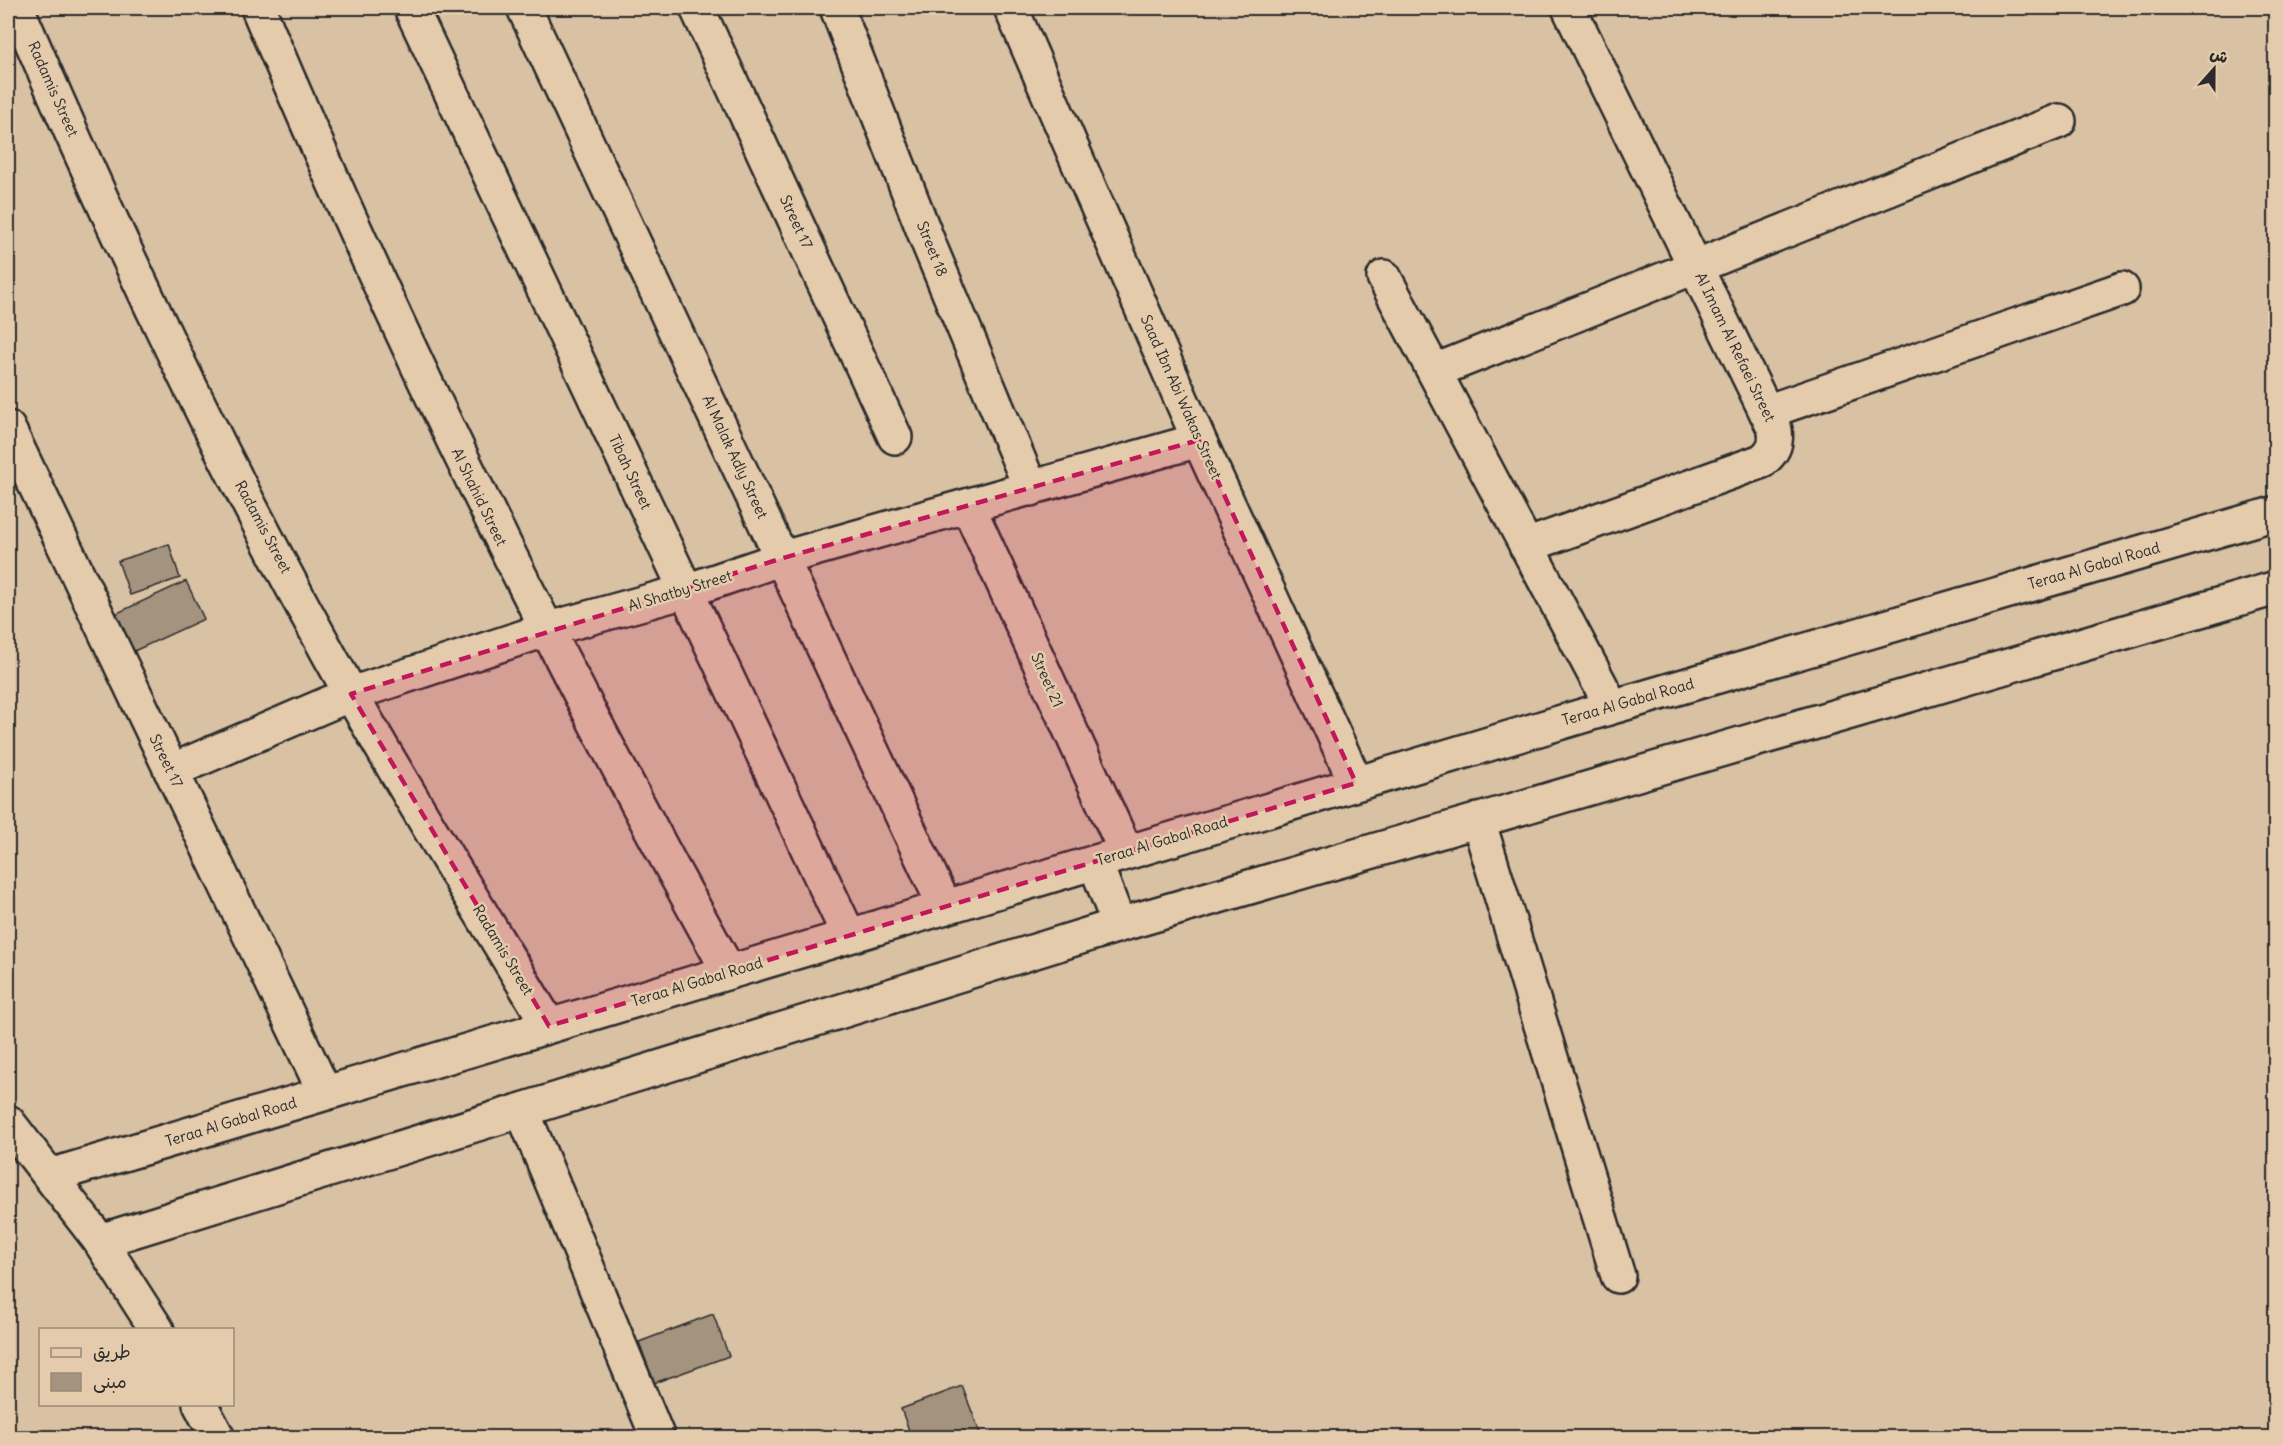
<svg xmlns="http://www.w3.org/2000/svg" width="2283" height="1445" viewBox="0 0 2283 1445" font-family="Delius,'Playpen Sans Arabic',sans-serif">
<style>
.building{fill:#a3937f;stroke:#2b2b2b;stroke-width:1.5}
.lines{fill:none;stroke-linecap:round;stroke-linejoin:round}
.minor-casing{stroke:#2b2b2b;stroke-width:38}
.tertiary-casing{stroke:#2b2b2b;stroke-width:38}
.minor{stroke:#e4cbac;stroke-width:33}
.tertiary{stroke:#e4cbac;stroke-width:33}
.marked{fill:#c2185b;fill-opacity:0.2;stroke:#c2185b;stroke-width:4.5;stroke-dasharray:12 8;stroke-linejoin:round}
.labels{text-anchor:middle;stroke-width:5;stroke-linejoin:round;paint-order:stroke}
.street-label{font-size:15px;fill:#2b2b2b;stroke:#e4cbac}
</style>
<rect width="100%" height="100%" fill="#d9c1a4"/>
<filter id="ink" filterUnits="userSpaceOnUse"><feTurbulence type="fractalNoise" baseFrequency=".0167" numOctaves="2"/><feDisplacementMap in="SourceGraphic" scale="12" xChannelSelector="R" yChannelSelector="G"/><feConvolveMatrix kernelMatrix="1 2 1 2 8 2 1 2 1" color-interpolation-filters="sRGB"/></filter>
<g filter="url(#ink)">
<path class="building" d="M169 544 180 578 130 595 118 561Z
M186 581 204 619 132 652 115 614Z
M713 1314 729 1356 654 1383 639 1342Z
M962 1386 982 1438H912L901 1409Z"/>
<g class="lines">
<defs>
<path id="minor" d="M17 8C117 241 226 472 351 694 414 806 483 915 549 1026
M258 8C397 338 555 658 729 972
M411 8 849 936
M524 8 945 907
M697 8 895 437
M837 8 930 247 1031 489
M1011 8 1199 440 1356 783
M1384 277 1612 707
M1435 371 2059 121
M1766 412 2122 289
M8 428 325 1093
M969 508 1126 852
M1526 546 1762 461C1773 452 1777 444 1775 430L1569 8
M171 771 351 694 545 630 686 591 783 558 1199 440
M1478 820 1618 1276
M1095 862 1119 925
M522 1110 658 1438
M50 1176 1612 707 2276 513
M100 1241 1119 925 2276 588"/>
<path id="tertiary" d="M8 1122 100 1241 157 1330
M200 1404 218 1438"/>
</defs>
<use href="#minor" class="minor-casing"/>
<use href="#tertiary" class="tertiary-casing"/>
<use href="#minor" class="minor"/>
<use href="#tertiary" class="tertiary"/>
</g>
</g>
<path class="marked" d="M1199 440 1356 783 549 1026 351 694 783 558Z"/>
<g class="labels">
<g class="street-label">
<text transform="translate(53 89) rotate(66)" y="5">Radamis Street</text>
<text transform="translate(796 222) rotate(65)" y="5">Street 17</text>
<text transform="translate(932 249) rotate(68)" y="5">Street 18</text>
<text transform="translate(1735 347) rotate(64)" y="5">Al Imam Al Refaei Street</text>
<text transform="translate(1181 397) rotate(66)" y="5">Saad Ibn Abi Wakas Street</text>
<text transform="translate(735 457) rotate(65)" y="5">Al Malak Adly Street</text>
<text transform="translate(630 472) rotate(65)" y="5">Tibah Street</text>
<text transform="translate(479 497) rotate(64)" y="5">Al Shahid Street</text>
<text transform="translate(263 527) rotate(62)" y="5">Radamis Street</text>
<text transform="translate(2094 566) rotate(-16)" y="5">Teraa Al Gabal Road</text>
<text transform="translate(680 591) rotate(-17)" y="5">Al Shatby Street</text>
<text transform="translate(1047 680) rotate(66)" y="5">Street 21</text>
<text transform="translate(1628 702) rotate(-16)" y="5">Teraa Al Gabal Road</text>
<text transform="translate(166 761) rotate(64)" y="5">Street 17</text>
<text transform="translate(1162 841) rotate(-17)" y="5">Teraa Al Gabal Road</text>
<text transform="translate(503 950) rotate(59)" y="5">Radamis Street</text>
<text transform="translate(697 982) rotate(-17)" y="5">Teraa Al Gabal Road</text>
<text transform="translate(231 1122) rotate(-17)" y="5">Teraa Al Gabal Road</text>
</g>
</g>
<rect width="2283" height="1445" fill="none" stroke="#e4cbac" stroke-width="30"/>
<rect x="15" y="15" width="2253" height="1415" fill="none" stroke="#2b2b2b" stroke-width="2" filter="url(#ink)"/>
<rect x="39" y="1328" width="195" height="78" fill="#e4cbac" stroke="#9a8b78" stroke-width="1.5"/>
<rect x="51" y="1348" width="30" height="9" fill="#e4cbac" stroke="#9a8b78" stroke-width="1.5"/>
<text x="93" y="1358" font-size="18" fill="#2b2b2b">طريق</text>
<rect x="51" y="1373" width="30" height="18" fill="#a3937f" stroke="#9a8b78" stroke-width="1.5"/>
<text x="93" y="1388" font-size="18" fill="#2b2b2b">مبنى</text>
<g transform="translate(2214 69) rotate(21)" stroke="#e4cbac" stroke-width="4.5" paint-order="stroke">
<path d="M0-4.5L10 22L0 15L-10 22Z" fill="#2b2b2b"/>
<text y="-9" font-size="16" font-weight="bold" text-anchor="middle" fill="#2b2b2b">ش</text>
</g>
</svg>
